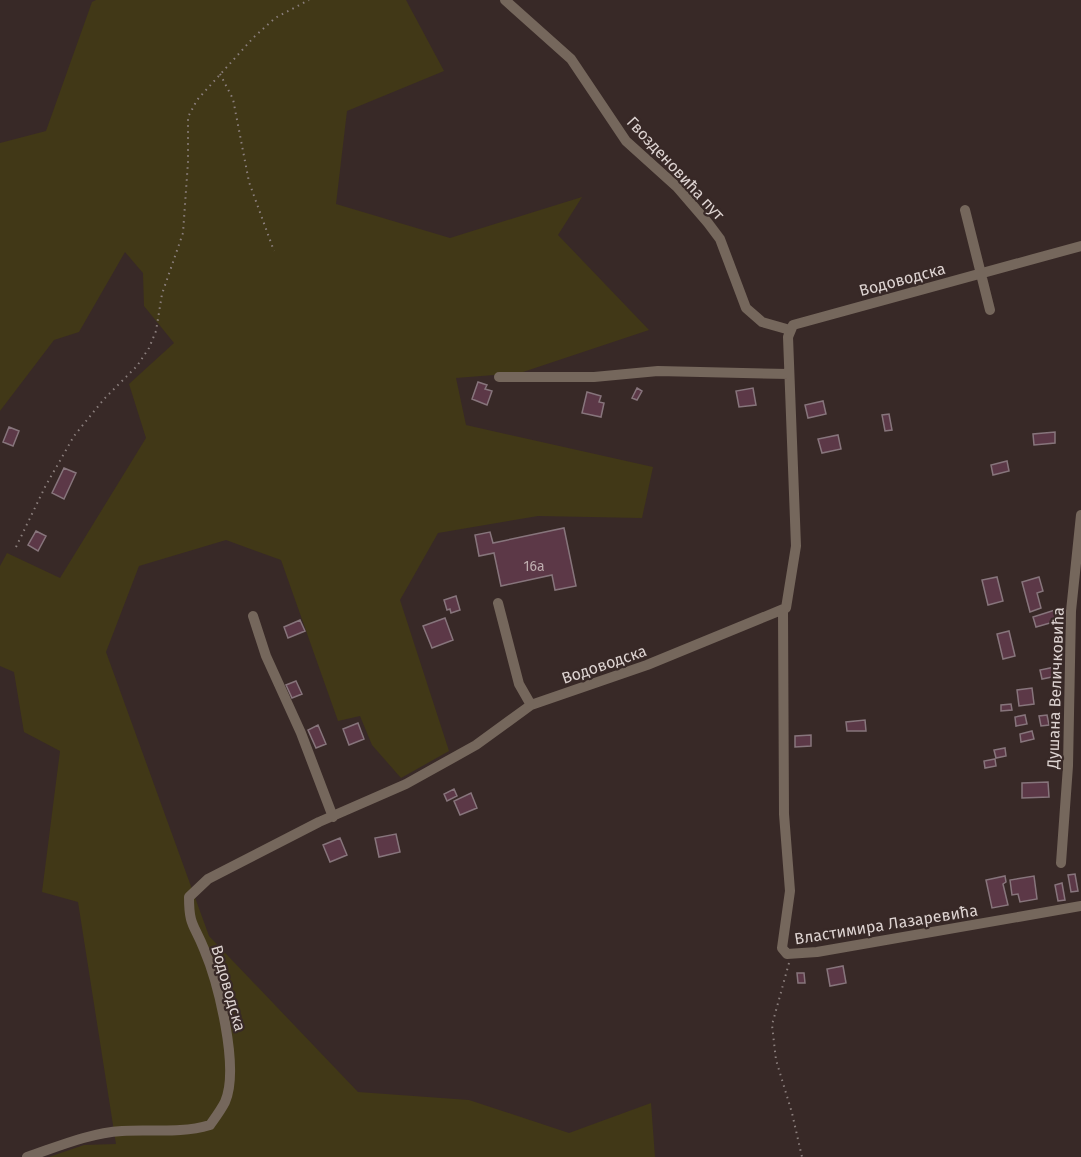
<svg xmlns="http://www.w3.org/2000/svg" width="1081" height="1157" viewBox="0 0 1081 1157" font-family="'Fira Sans',sans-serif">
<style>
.green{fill:#413817}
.building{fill:#5c3847;stroke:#87757c;stroke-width:1.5}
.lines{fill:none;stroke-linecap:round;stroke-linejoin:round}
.path{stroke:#8b7f7d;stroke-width:2;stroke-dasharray:1.5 4.5;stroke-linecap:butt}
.minor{stroke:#75675c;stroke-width:10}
.labels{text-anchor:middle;stroke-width:4.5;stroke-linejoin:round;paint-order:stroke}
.number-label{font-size:14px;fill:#bdacae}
.street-label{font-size:16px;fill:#ddd3d1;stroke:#382927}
</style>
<rect width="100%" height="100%" fill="#382927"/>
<path class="green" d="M96 0H406L444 71 347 111 336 204 450 238 582 197 558 235 649 330 520 373 456 378 466 425 653 467 642 518 538 516 438 533 400 600 449 751 401 778 372 745 360 716 338 721 281 560 226 540 139 566 106 652 209 936 358 1092 469 1100 569 1133 651 1103 655 1157H49L84 1145 116 1144 78 902 42 892 60 751 24 732 14 672 0 666V566L7 553 60 578 146 438 129 384 174 343 144 306 143 273 125 252 79 332 54 340 0 411V143L46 131 92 2Z"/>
<path class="building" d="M478 382 487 385 485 389 492 391 487 405 472 399Z
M637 388 642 391 637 400 632 398Z
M753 388 756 405 739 407 736 391Z
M587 392 601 396 599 402 604 403 601 417 582 413Z
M823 401 826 414 808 418 805 405Z
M889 414 892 430 885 431 882 415Z
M9 427 19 431 13 446 3 442Z
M1055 432V443L1034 445 1033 434Z
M838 435 841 449 822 453 818 439Z
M1007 461 1009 471 993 475 991 465Z
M64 468 76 473 64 499 52 493Z
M564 528 576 586 555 590 552 575 501 586 494 553 479 556 475 535 490 532 493 543Z
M36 531 46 536 38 551 28 545Z
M997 577 1003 601 988 605 982 580Z
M1039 577 1043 591 1037 593 1041 608 1030 612 1022 582Z
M456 596 460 610 451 613 450 609 447 610 444 600Z
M1055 610 1057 621 1036 627 1033 617Z
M445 618 453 640 432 648 423 626Z
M300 620 305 631 288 638 284 627Z
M1009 631 1015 656 1003 659 997 634Z
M1055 667 1057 676 1042 679 1040 670Z
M296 681 302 694 292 698 286 685Z
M1032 688 1034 704 1019 706 1017 690Z
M1011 704 1012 710 1001 711V705Z
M1025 715 1027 724 1016 726 1015 717Z
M1047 715 1049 725 1041 726 1039 716Z
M865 720 866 731H847L846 722Z
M358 723 364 739 349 745 343 729Z
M318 725 326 744 316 748 308 730Z
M1032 731 1034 739 1021 742 1020 734Z
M811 735V746L795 747V736Z
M1005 748 1006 756 996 758 994 750Z
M995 759 996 766 985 768 984 761Z
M1048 782 1049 797 1022 798V783Z
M454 789 457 796 447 801 444 794Z
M471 793 477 808 460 815 454 801Z
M396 834 400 852 379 857 375 838Z
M340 838 347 855 330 862 323 845Z
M1075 874 1078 891 1071 892 1068 875Z
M1005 876 1006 882 1003 884 1008 905 992 908 986 880Z
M1034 876 1037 899 1020 902 1018 894 1012 895 1010 880Z
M1062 883 1065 900 1058 901 1055 885Z
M843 966 846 983 830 986 827 969Z
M797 973H804L805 983H798Z"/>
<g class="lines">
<path class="path" d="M220 74 233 99 249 182 274 251
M16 547 45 487 74 436 104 399 137 366 149 348 156 331 162 294 183 233 188 162V117L197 100 254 37 275 18 309 0
M789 963 772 1025 776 1060 792 1113 802 1157"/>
<path class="minor" d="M505 0 571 59 626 141 677 187 708 223 720 239 746 308 762 322 790 330
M965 210 990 310
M499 377H594L658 371 789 374
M498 603 519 684 531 705
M783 611 784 814 790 891 782 948 787 954 817 952 1081 906
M253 616 266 656 301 733 333 817
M1061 863 1068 766 1071 611 1081 515
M27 1157C57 1147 89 1133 122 1131 153 1129 179 1134 210 1125 215 1118 221 1110 225 1102 240 1068 218 982 204 949 194 924 189 926 189 897L208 879 319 822 406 784 476 745 531 705 647 665 786 608 796 546 788 337 793 325 1081 246"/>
</g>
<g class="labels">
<g class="number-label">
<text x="534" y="571">16a</text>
</g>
<g class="street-label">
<text transform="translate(676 168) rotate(47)" y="6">Гвозденовића пут</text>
<text transform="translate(902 279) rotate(-15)" y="6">Водоводска</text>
<text transform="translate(604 664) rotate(-19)" y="6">Водоводска</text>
<text transform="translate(1055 688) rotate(-88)" y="6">Душана Величковића</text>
<text transform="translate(886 924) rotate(-9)" y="6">Властимира Лазаревића</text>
<text transform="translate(229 988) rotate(74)" y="6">Водоводска</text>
</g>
</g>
</svg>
